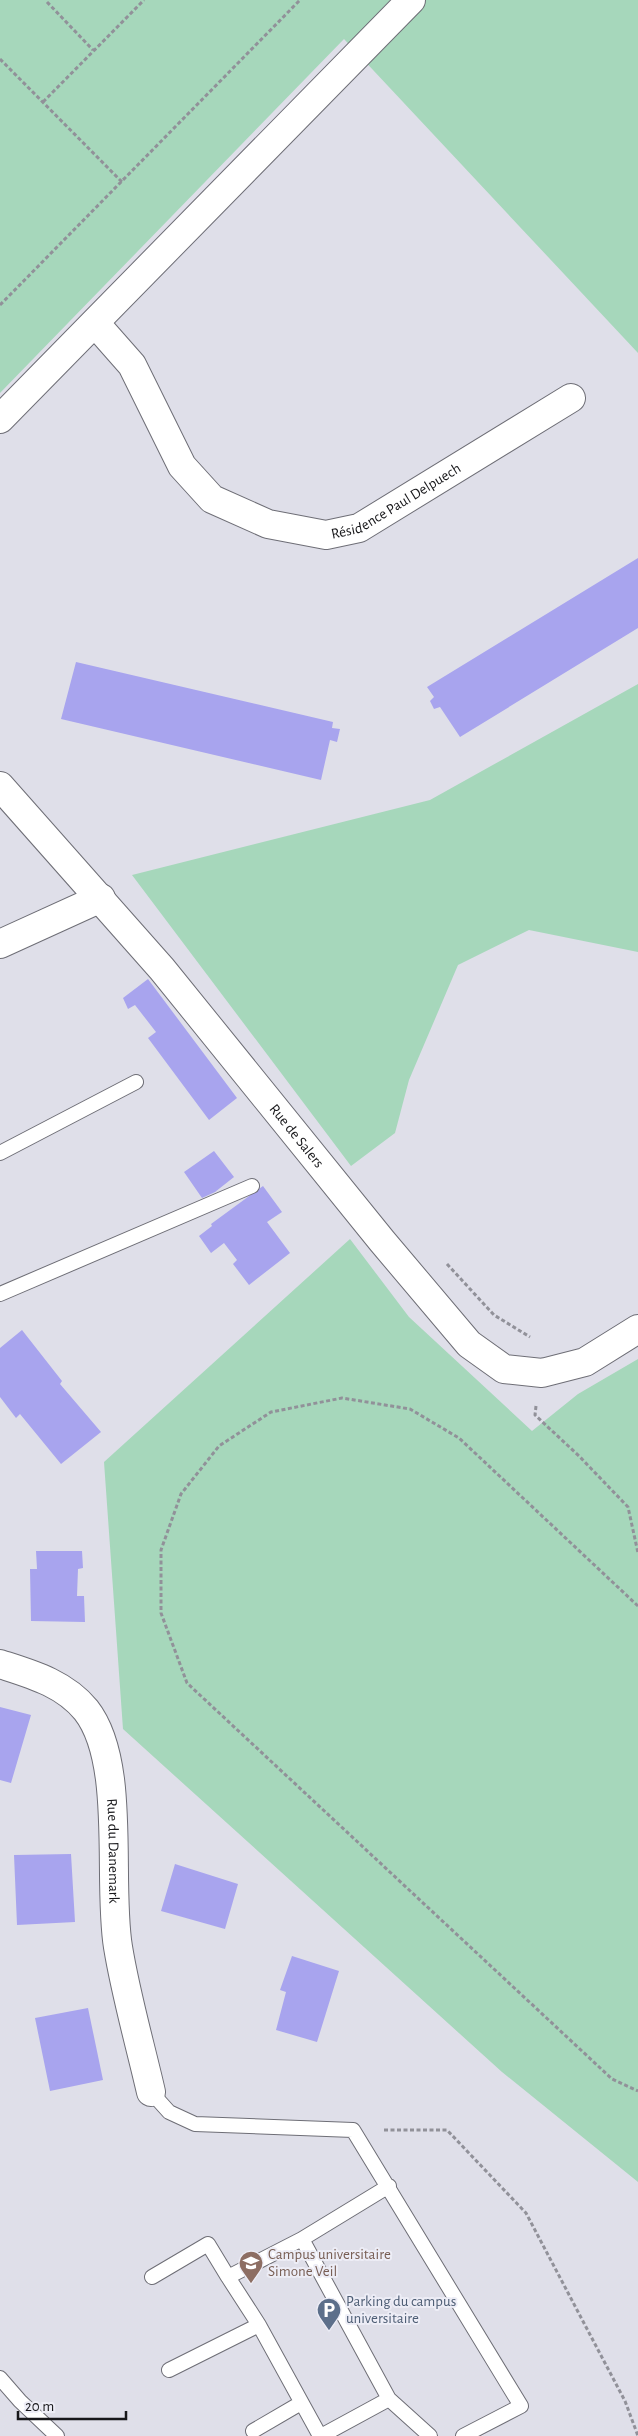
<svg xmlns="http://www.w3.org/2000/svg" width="638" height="2436" viewBox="0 0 638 2436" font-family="'Alegreya Sans',sans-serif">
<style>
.green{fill:#a6d7bb}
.building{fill:#a8a4ee}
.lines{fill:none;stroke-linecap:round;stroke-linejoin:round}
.service-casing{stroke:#6e6e76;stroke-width:16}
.minor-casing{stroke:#6e6e76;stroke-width:30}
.path{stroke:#919199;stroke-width:3;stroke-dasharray:4 2.5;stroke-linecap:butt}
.service{stroke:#fff;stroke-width:14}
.minor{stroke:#fff;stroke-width:28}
.labels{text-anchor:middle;stroke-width:4;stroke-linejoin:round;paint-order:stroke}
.street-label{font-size:15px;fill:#17171a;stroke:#ededf6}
.education-label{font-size:15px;fill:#785e54;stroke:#ededf6;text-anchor:start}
.service-label{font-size:15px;fill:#4e5e75;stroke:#ededf6;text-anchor:start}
</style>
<rect width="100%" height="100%" fill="#dfdfe9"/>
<path class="green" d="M0 0H638V353L344 39 0 393Z
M638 684V952L529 930 458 965 409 1080 395 1133 351 1166 132 875 430 800Z
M350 1239 409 1317 532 1431 578 1394 638 1359V2182L502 2072 123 1729 104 1462Z"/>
<path class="building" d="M638 558V628L460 737 440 707 434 709 430 701 434 697 427 687Z
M76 662 333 722 332 728 340 729 337 742 330 740 321 780 61 719Z
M148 979 237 1098 209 1120 148 1038 156 1032 135 1005 128 1009 123 998Z
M214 1151 234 1177 215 1192 202 1198 184 1172Z
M263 1186 282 1212 267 1222 290 1253 249 1285 233 1264 237 1260 224 1243 211 1253 199 1236 212 1226 211 1224Z
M22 1330 62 1381 60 1384 101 1432 61 1464 20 1414 16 1418 0 1397V1348Z
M36 1551H82L83 1568 78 1569 77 1596H84L85 1622 31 1621 30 1569H37Z
M0 1707 31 1715 11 1783 0 1780Z
M71 1854 75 1922 17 1925 14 1855Z
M175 1864 238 1884 225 1929 161 1911Z
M292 1956 339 1971 317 2042 276 2030 286 1992 280 1990Z
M88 2008 103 2080 50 2091 35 2018Z"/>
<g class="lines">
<defs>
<path id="service" d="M0 1153 136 1082
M0 1294 252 1186
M151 2092 169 2112 195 2124 353 2130 521 2406 463 2436
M302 2239 389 2186
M152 2277 208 2244 228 2277
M169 2370 259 2325
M0 2378 20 2401 57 2436
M253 2431 301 2403
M320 2436 259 2325 228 2277 302 2239 389 2399 430 2436
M321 2436 389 2399"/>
<g id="minor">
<path id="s1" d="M95 323 132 365 182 466 212 499 268 524 326 535 359 528 571 398"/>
<path d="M0 419 411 0"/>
<path id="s2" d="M0 786 162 969 382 1241 469 1344 504 1369 542 1373 585 1362 638 1329"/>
<path d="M0 944 101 898"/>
<path id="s3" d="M0 1664C31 1674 64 1683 86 1710 127 1762 107 1881 118 1947 126 1996 140 2044 151 2092"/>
</g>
</defs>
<use href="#service" class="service-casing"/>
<use href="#minor" class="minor-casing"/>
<path class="path" d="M47 2 93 50
M0 59 122 182
M43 102 144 0
M0 305 300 0
M447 1264 494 1315 530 1337
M536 1406 535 1415 579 1456 628 1507 638 1553
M638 1606 459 1438 410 1409 342 1398 271 1412 219 1446 181 1494 161 1550V1613L187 1683 612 2079 638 2091
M384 2130H447L526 2213 625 2401 638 2436"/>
<use href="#service" class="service"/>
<use href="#minor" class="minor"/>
</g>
<defs>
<symbol id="university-pin" viewBox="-11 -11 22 30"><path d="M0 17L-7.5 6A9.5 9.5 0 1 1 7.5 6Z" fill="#8d6e63" stroke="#ededf6"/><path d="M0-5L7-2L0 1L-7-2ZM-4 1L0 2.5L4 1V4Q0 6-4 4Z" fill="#fff"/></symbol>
<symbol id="parking-pin" viewBox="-11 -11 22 30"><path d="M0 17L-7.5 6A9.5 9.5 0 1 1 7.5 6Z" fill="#5c6f8a" stroke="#ededf6"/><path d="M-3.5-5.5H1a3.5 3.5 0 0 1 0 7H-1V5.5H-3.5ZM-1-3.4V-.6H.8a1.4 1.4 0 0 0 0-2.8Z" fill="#fff"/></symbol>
</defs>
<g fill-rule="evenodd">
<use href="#university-pin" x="237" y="2249" width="28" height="38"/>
<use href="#parking-pin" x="315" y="2296" width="28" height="38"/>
</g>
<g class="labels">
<g class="street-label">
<text dy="5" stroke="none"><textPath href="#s1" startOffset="412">Résidence Paul Delpuech</textPath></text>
<text dy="5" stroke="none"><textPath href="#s2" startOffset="459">Rue de Salers</textPath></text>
<text dy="5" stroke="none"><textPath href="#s3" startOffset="245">Rue du Danemark</textPath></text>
</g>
<g class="education-label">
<text x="268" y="2259">Campus universitaire<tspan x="268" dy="17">Simone Veil</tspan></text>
</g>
<g class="service-label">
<text x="346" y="2306">Parking du campus<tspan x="346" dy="17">universitaire</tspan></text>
</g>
</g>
<path d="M18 2411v8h108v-8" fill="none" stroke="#17171a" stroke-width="2.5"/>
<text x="25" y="2411" font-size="15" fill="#17171a" stroke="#ededf6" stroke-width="4" paint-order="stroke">20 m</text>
</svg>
